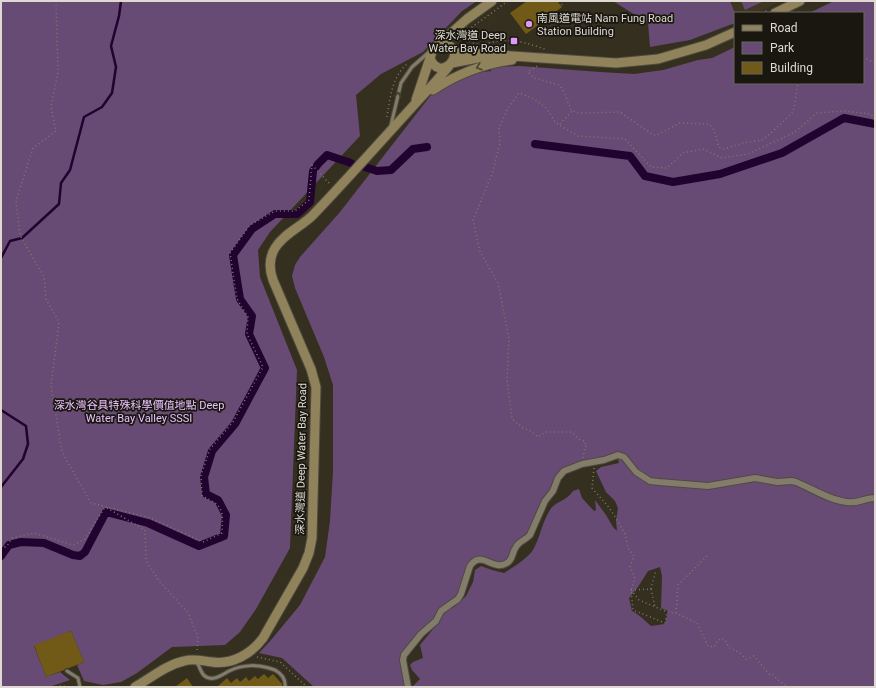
<svg xmlns="http://www.w3.org/2000/svg" width="876" height="688" viewBox="0 0 876 688" font-family="Roboto,'Noto Sans TC',sans-serif">
<style>
.built{fill:#3e3620}
.green{fill:#674b74;fill-rule:evenodd}
.lines{fill:none;stroke-linecap:round;stroke-linejoin:round}
.stream{stroke:#22022f;stroke-width:2.5}
.canal{stroke:#22022f;stroke-width:8}
.building{fill:#715a17}
.lane-casing{stroke:#4e4a3d;stroke-width:5}
.street-casing{stroke:#4e4a3d;stroke-width:8}
.secondary-casing{stroke:#4e4a3d;stroke-width:11}
.path{stroke:#7f796d;stroke-width:1.5;stroke-dasharray:1 3;stroke-linecap:butt}
.lane{stroke:#837c6b;stroke-width:3}
.street{stroke:#837c6b;stroke-width:6}
.secondary{stroke:#90825b;stroke-width:9}
.oneway{stroke:#49422f}
.oneway2{stroke:#3f3a30}
.poi-dot{fill:#da9af6;stroke:#1a1711;stroke-width:1.5}
.labels{text-anchor:middle;stroke-width:3.5;stroke-linejoin:round;paint-order:stroke}
.poi-label{font-size:11px;fill:#dedad1;stroke:#1a1711;text-anchor:start}
.park-label{font-size:11px;fill:#eac0fe;stroke:#1a1711}
.street-label{font-size:11px;fill:#dedad1;stroke:#1a1711}
</style>
<rect width="100%" height="100%" fill="#352f20"/>
<path class="built" d="M730 1H782L757 13H735Z"/>
<path class="green" d="M1 1H477L462 11 423 52 381 74 356 95 360 136 270 232 258 250 260 277 297 370 290 548 256 609 240 632 225 645 172 647 137 673 121 682 103 685 84 681 77 665 84 662 71 631 34 646 46 677 60 672 70 680 49 687H1Z
M613 1H730L735 13V23L690 40 650 47 648 23Z
M741 1H764L745 10Z
M834 1H875V687H412L420 679 412 670 410 665 413 662 423 658 420 645 437 624 441 616 449 609 454 607 466 596 473 582 475 570 481 566 492 570 504 573C512 568 528 558 533 550 540 538 542 522 550 510 554 502 567 501 573 491L579 489 582 498 594 511 596 510 595 500 606 515 613 527 617 531 616 521 618 508 615 501 606 492 596 471 601 467 619 463 617 455 562 471C548 498 528 548 501 564L475 559 460 594 401 654 405 687H314L282 658 259 653 271 640 300 605 325 557 330 521 333 471V385L324 357 295 288 292 276 295 265 300 257 340 212 431 95 473 73 491 71 492 67 520 66 600 72 634 74 663 70 698 60 712 58 735 47V83H863V13H809ZM660 567 662 576 661 608 668 611 665 624 651 626C644 620 640 615 632 611L629 598 638 587 648 571Z"/>
<g class="lines">
<path class="stream" d="M1 258 10 241 22 238 59 204 61 183 70 170 84 117 102 107 112 93 116 67 111 46 119 16 121 1
M1 410 26 426 28 444 23 459 1 487"/>
<path class="canal" d="M535 144 630 156 645 176 673 182 720 174 782 153 844 118 875 124
M365 167 377 171 391 170 413 149 427 147
M1 556 9 545 21 542 44 543 73 555 80 556 85 552 106 512 148 523 199 546 224 536 226 515 218 500 206 494 204 477 212 451 235 424 265 368 249 334 252 316 240 299 233 255 252 229 275 214H297L310 202 313 171 318 164 327 155 351 163"/>
</g>
<path class="building" d="M527 1H557L562 7 526 34 510 13Z
M71 631 84 662 69 668H66L64 670 46 677 34 645Z
M264 674 268 678 273 674 282 684V687H217L227 678 231 683 237 678 240 682 246 677 249 681 255 676 258 679Z
M187 678 193 687H175Z"/>
<g class="lines">
<defs>
<path id="lane" d="M391 125 401 83 412 67 428 53
M197 662C200 668 202 677 209 678 216 680 223 674 229 671 243 664 260 664 275 670 282 674 286 679 285 687
M67 671 78 678 80 687"/>
<path id="street" d="M408 687 403 660 404 655 421 634 436 621 441 611 458 599 461 594 470 566C482 549 492 572 507 563 513 560 512 552 516 547 519 541 526 540 530 535L545 501 553 491 558 478 564 471 582 464 604 460 618 455 624 457 636 472 650 481 659 482 708 486 755 478 777 482 792 481 796 482C811 488 831 501 847 502 857 504 865 498 875 498"/>
<path id="secondary" d="M775 13 800 1
M454 52 616 63 658 59 706 45 735 32
M430 58C439 83 467 55 448 45 444 43 440 44 436 46
M452 63 488 56
M433 90C457 74 483 64 512 60
M416 100 433 49 467 19 492 1
M135 687C151 678 166 665 184 661 194 658 202 661 212 662 232 665 251 654 263 638L303 568 309 553 312 538 316 387 311 369 273 280C269 269 269 258 275 248 284 233 303 226 314 214 356 170 396 124 437 80L449 66"/>
</defs>
<use href="#lane" class="lane-casing"/>
<use href="#street" class="street-casing"/>
<use href="#secondary" class="secondary-casing"/>
<path class="path" d="M57 1 56 4 58 72 51 107 56 131 33 148 16 201 20 235 44 277 46 299 59 322 51 386 62 452 91 503 151 518 203 542 222 533C223 510 224 506 202 496L201 475 210 449 233 422 263 367 247 334 248 317 237 299 230 253 250 225 275 211H295L309 200 312 165 330 184
M508 1 472 27 468 33V39C470 41 472 43 476 44 482 45 491 42 498 41 515 39 531 44 547 50
M559 1 563 6
M762 13 768 10
M863 57 875 63
M537 66 528 72 534 78 559 85C566 92 567 103 572 111L581 113 620 112 653 135H657L680 123 709 124 714 130 719 147 724 149 743 143 762 140 770 134 792 113 794 108 798 83
M387 117C390 98 392 77 407 64
M560 124 572 111
M583 458 585 447 587 445 585 443V441C580 441 575 436 572 432H546L538 437 529 430 523 428 512 419 507 379 509 339 498 283 480 252 473 220 492 174 500 143 499 128 508 108 519 93 534 99 546 108 556 123 578 136 625 139 651 167 667 168 683 153 703 149 722 158 748 154 795 132 817 113 844 111 871 114 875 120
M594 468 592 488 607 505 614 515 625 534 628 548 634 556 630 567 635 578 631 590 633 610 665 623 667 612
M107 508 145 530 146 561 160 582 188 613 198 637 197 651
M1 549 7 546 12 538 34 533 73 545 85 539 105 507
M651 589 655 607
M631 590 639 600 667 612 676 613 697 623 708 646 714 647 717 642 721 638 725 640C730 651 730 647 738 652 741 653 744 657 746 659L754 656 769 674H772L778 680 788 687
M631 590 651 589 656 570
M676 613 678 585 707 556
M257 657 280 662 307 687
M56 687 61 686 72 687"/>
<use href="#lane" class="lane"/>
<use href="#street" class="street"/>
<use href="#secondary" class="secondary"/>
</g>
<defs><path id="oneway-chevron" d="M-2-3.5L2.5 0L-2 3.5" fill="none" stroke-width="1.6" stroke-linecap="round" stroke-linejoin="round"/></defs>
<use class="oneway" href="#oneway-chevron" transform="translate(479 67) rotate(161)"/>
<use class="oneway2" href="#oneway-chevron" transform="translate(398 95) rotate(-78)"/>
<g class="poi-dot">
<circle cx="529" cy="24" r="4"/>
<rect x="510" y="37" width="8" height="8" rx="2"/>
</g>
<g class="labels">
<g class="poi-label">
<text x="537" y="22">南風道電站 Nam Fung Road<tspan x="537" dy="13">Station Building</tspan></text>
<text x="506" y="39" text-anchor="end">深水灣道 Deep<tspan x="506" dy="13">Water Bay Road</tspan></text>
</g>
<g class="park-label">
<text x="139" y="409">深水灣谷具特殊科學價值地點 Deep<tspan x="139" dy="13">Water Bay Valley SSSI</tspan></text>
</g>
<g class="street-label">
<text transform="translate(301 459) rotate(-89)" y="4">深水灣道 Deep Water Bay Road</text>
</g>
</g>
<rect width="876" height="688" fill="none" stroke="#dedad1" stroke-width="4"/>
<rect x="734" y="12" width="130" height="72" fill="#1a1711" stroke="#68655e"/>
<rect x="742" y="25" width="20" height="6" fill="#90825b" stroke="#68655e"/>
<text x="770" y="32" font-size="12" fill="#dedad1">Road</text>
<rect x="742" y="42" width="20" height="12" fill="#674b74" stroke="#68655e"/>
<text x="770" y="52" font-size="12" fill="#dedad1">Park</text>
<rect x="742" y="62" width="20" height="12" fill="#715a17" stroke="#68655e"/>
<text x="770" y="72" font-size="12" fill="#dedad1">Building</text>
</svg>
